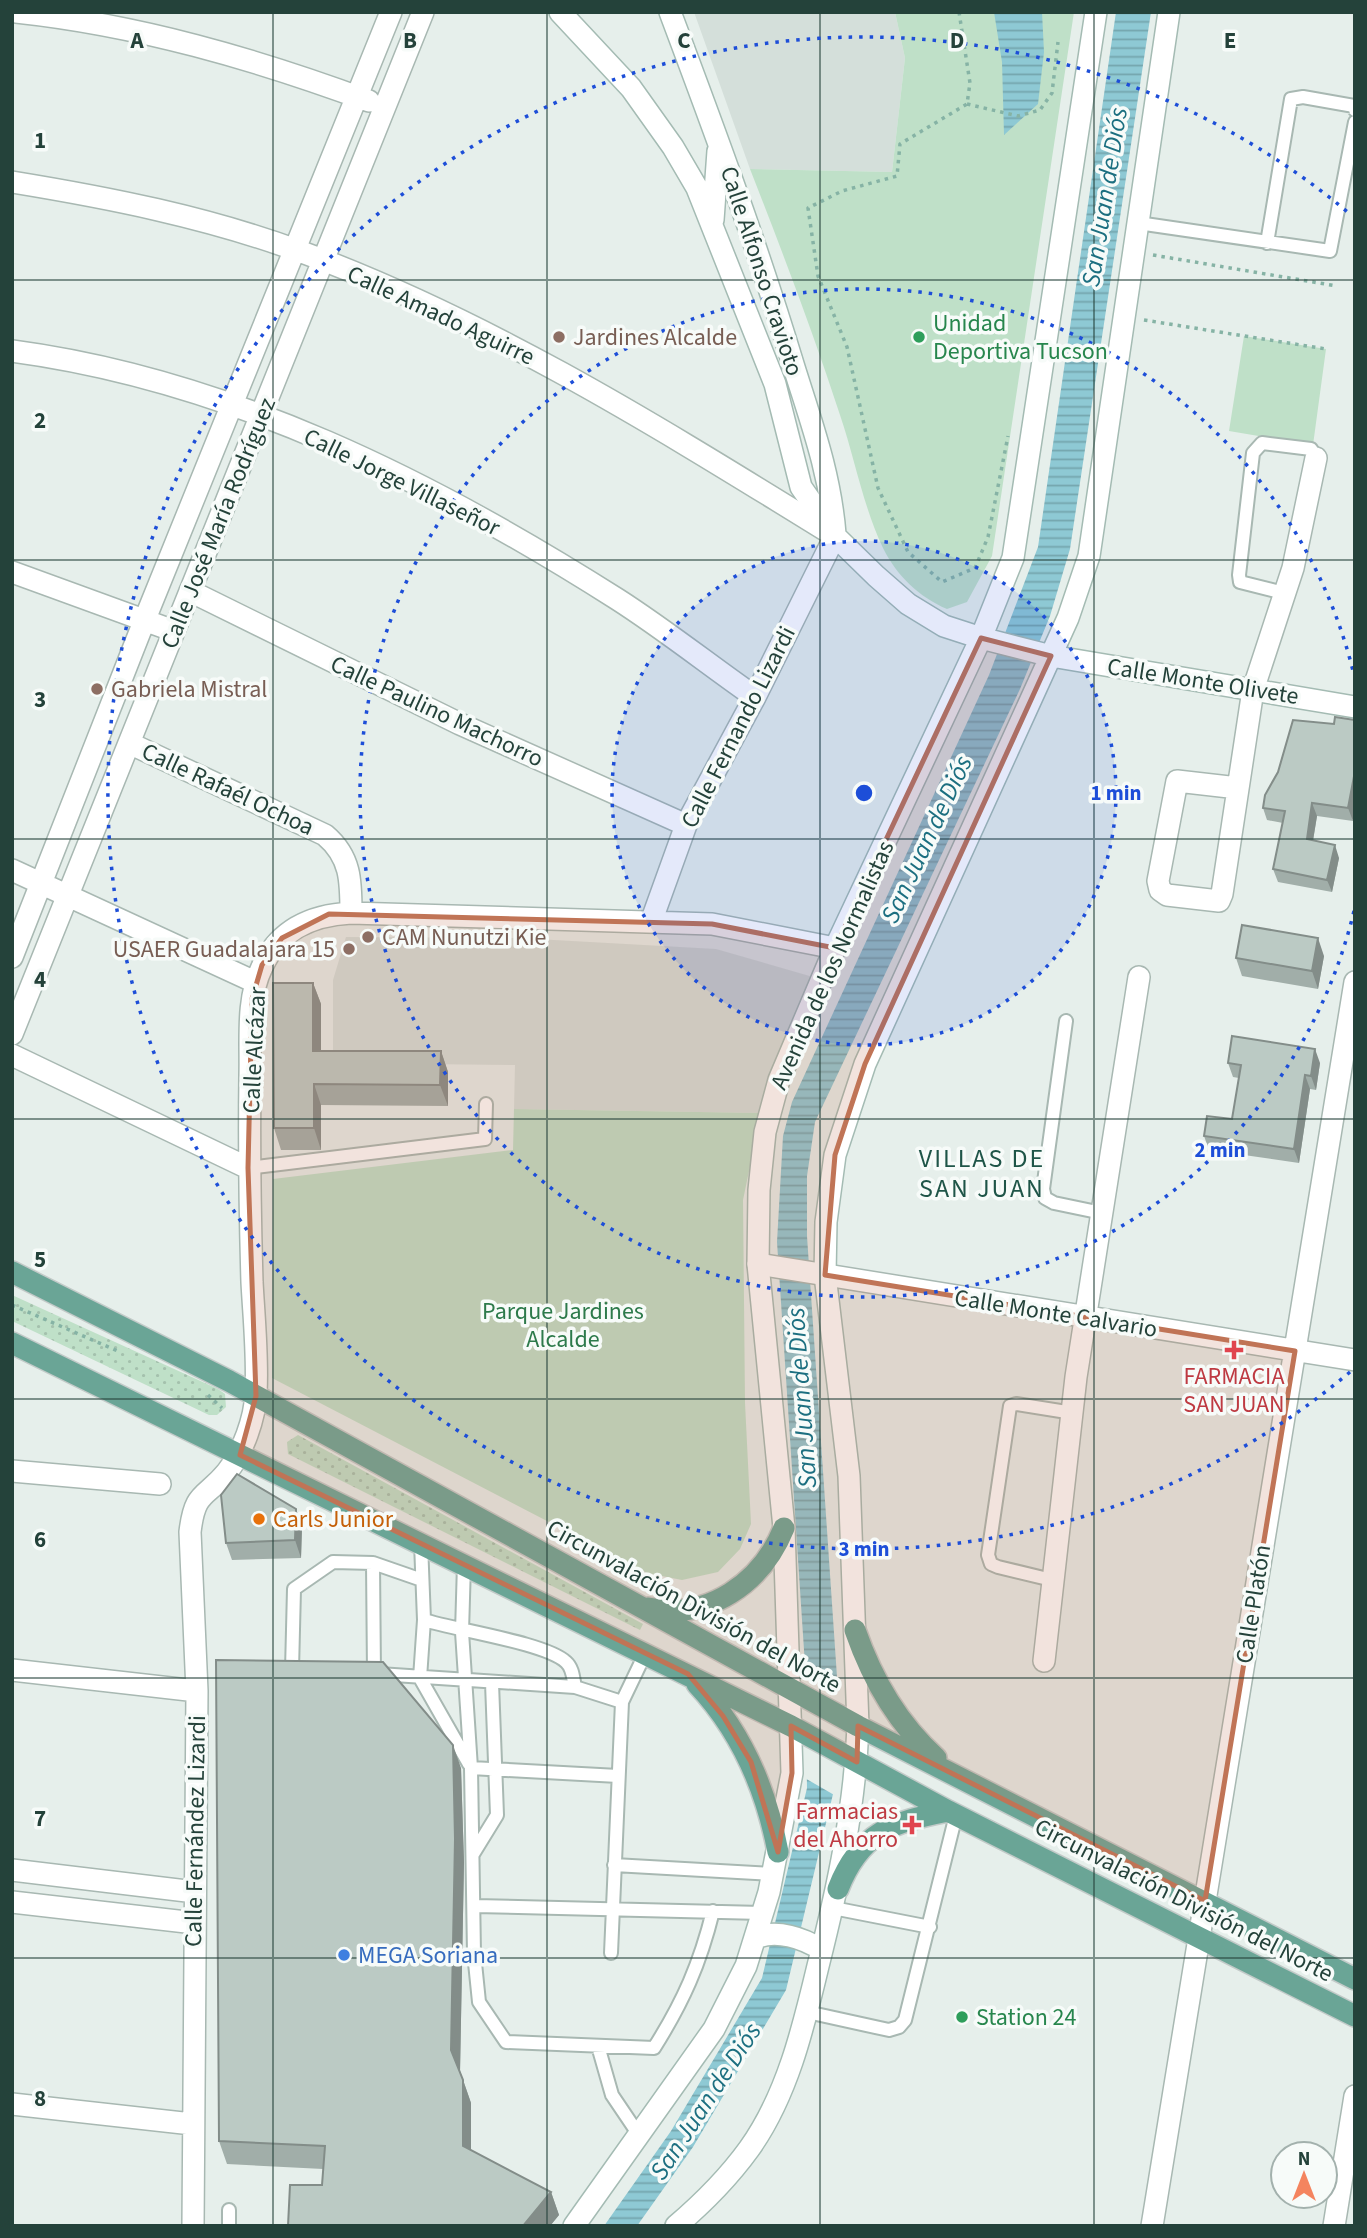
<svg xmlns="http://www.w3.org/2000/svg" width="1367" height="2238" viewBox="0 0 1367 2238" font-family="'Source Sans 3',sans-serif">
<style>
.built{fill:#d4dfda}
.grass{fill:url(#grass-dots)}
.park{fill:#bfe0c8}
.water{fill:url(#water-rules)}
.pier{fill:#e6efeb}
.lines{fill:none;stroke-linecap:round;stroke-linejoin:round}
.lane-casing{stroke:#a8b8b2;stroke-width:16}
.street-casing{stroke:#a8b8b2;stroke-width:24}
.secondary-casing{stroke:#a4bbb3;stroke-width:24}
.primary-casing{stroke:#c2cac8;stroke-width:24}
.path{stroke:#86b3a5;stroke-width:3.5;stroke-dasharray:3.5 5;stroke-linecap:butt}
.lane{stroke:#fff;stroke-width:12}
.street{stroke:#fff;stroke-width:21}
.secondary{stroke:#fff;stroke-width:21}
.primary{stroke:#6aa596;stroke-width:21}
.wall{fill:#a1aea9}
.shaded-wall{fill:#838d89}
.building{fill:#bbcac4;stroke:#838d89;stroke-width:2}
.marked{fill:#c07456;fill-opacity:0.2;stroke:#c07456;stroke-width:5;stroke-linejoin:round}
.grid{fill:none;stroke:#24423a;stroke-width:2;stroke-opacity:0.55}
.ring{fill:none;stroke:#1d4ed8;stroke-width:3.5;stroke-dasharray:3.5 7}
.education-dot{fill:#8d6e63;stroke:#f7fbf9;stroke-width:2.5}
.leisure-dot{fill:#2e9e5b;stroke:#f7fbf9;stroke-width:2.5}
.health-dot{fill:#e0444e;stroke:#f7fbf9;stroke-width:2.5}
.food-dot{fill:#e8710a;stroke:#f7fbf9;stroke-width:2.5}
.shop-dot{fill:#3f7fe0;stroke:#f7fbf9;stroke-width:2.5}
.labels{text-anchor:middle;stroke-width:7;stroke-linejoin:round;paint-order:stroke}
.street-label{font-size:24px;fill:#24423a;stroke:#f7fbf9}
.leisure-label{font-size:24px;fill:#27864d;stroke:#f7fbf9;text-anchor:start}
.education-label{font-size:24px;fill:#785e54;stroke:#f7fbf9;text-anchor:start}
.park-label{font-size:24px;fill:#2d7a4b;stroke:#f7fbf9}
.health-label{font-size:24px;fill:#be3a42;stroke:#f7fbf9}
.food-label{font-size:24px;fill:#c56008;stroke:#f7fbf9;text-anchor:start}
.shop-label{font-size:24px;fill:#366cbe;stroke:#f7fbf9;text-anchor:start}
.water-label{font-size:26px;font-style:italic;fill:#1c6f80;stroke:#f7fbf9}
.neighbourhood-label{font-size:26px;letter-spacing:2px;fill:#1f5548;stroke:#f7fbf9}
.grid-label{font-size:23px;text-anchor:middle;font-weight:bold;fill:#24423a;stroke:#f7fbf9;stroke-width:7;stroke-linejoin:round;paint-order:stroke}
.centre{fill:#1d4ed8;stroke:#f7fbf9;stroke-width:3.5}
.ring-label{font-size:21px;text-anchor:middle;font-weight:bold;fill:#1d4ed8;stroke:#f7fbf9;stroke-width:7;stroke-linejoin:round;paint-order:stroke}
</style>
<defs>
<pattern id="grass-dots" width="8" height="8" patternUnits="userSpaceOnUse" patternTransform="scale(1.75)"><rect width="8" height="8" fill="#bfe0c8"/><path d="M2 2h.1M6 6h.1" fill="none" stroke="#a4c1ad" stroke-width="1.8" stroke-linecap="round"/></pattern>
<pattern id="water-rules" width="6" height="5" patternUnits="userSpaceOnUse" patternTransform="scale(1.75)"><rect width="6" height="5" fill="#8ec9d4"/><path d="M0 2.5h6" fill="none" stroke="#74a5ad"/></pattern>
</defs>
<rect width="100%" height="100%" fill="#e6efeb"/>
<path class="built" d="M694 12H895L905 58 892 172 750 169Z
M346 937 518 938 716 949 813 977 761 1113 514 1109 515 1065 333 1063V980Z"/>
<path class="grass" d="M12 1295 218 1389 225 1394 226 1407 217 1415H209L12 1321Z
M298 1435 643 1624 640 1630 288 1454 287 1442Z"/>
<path class="park" d="M895 12H1074L992 556 967 602 947 609C919 597 897 576 883 548 863 506 855 459 840 415 813 332 782 251 750 169L892 172 905 58Z
M1244 336 1326 349 1313 445 1229 431Z
M514 1109 761 1113 743 1200 745 1403 751 1524 740 1549 718 1572 682 1580 647 1573 272 1378 273 1179 513 1150Z"/>
<path class="water" d="M994 12H1042L1044 52 1038 104 1004 135 1002 62Z
M1116 12H1151L1070 549 1050 616 1020 689 815 1122 807 1176V1236L837 1677 833 1794 786 1990 693 2147 637 2226H604L671 2131 762 1978 807 1788 805 1665 777 1242 783 1136 792 1102 989 675 1038 547Z"/>
<path class="pier" d="M801 1666 840 1687 836 1796 803 1777Z"/>
<g class="lines">
<defs>
<path id="lane" d="M1138 223 1330 251 1355 122
M1267 243 1291 99 1303 97 1354 106 1355 110
M1284 593 1240 582 1239 575 1253 453 1262 443 1311 449 1316 458
M1066 1021 1043 1189 1045 1198 1054 1203 1102 1213
M248 1168 485 1139 486 1104
M421 1543 424 1620 420 1678 469 1764
M373 1563 374 1674
M464 1564 462 1632 471 1768 474 1953 479 2002 506 2042 654 2048C683 2002 700 1964 713 1911
M1052 1580 998 1567 991 1564 988 1555 1010 1406 1016 1404 1073 1413
M424 1620C455 1630 546 1643 566 1662 573 1668 573 1678 575 1687
M298 1670H292L294 1589 333 1562 373 1563 422 1580
M379 1674 575 1687 622 1702
M471 1768 618 1776
M473 1854 497 1815 492 1683
M614 1865 773 1874
M475 1906 762 1913
M833 1908 930 1927
M611 1953 622 1702 645 1654
M807 2012 889 2030 899 2027 905 2020 956 1815
M598 2046 612 2095 639 2135
M229 2210V2226"/>
<path id="street" d="M16 12C138 25 255 59 369 101
M12 182C110 198 206 217 299 251 490 321 663 430 835 536L755 697 686 825 651 922
M12 351C230 380 433 482 617 599 664 629 709 665 755 697
M12 572 174 631
M190 591 460 724 686 825
M129 743 325 835C351 857 351 881 351 913
M1238 788 1177 781 1158 881 1160 890 1167 895 1219 901 1222 894 1253 690 1293 568 1316 458
M12 870 255 982
M12 957 145 619 391 12
M12 1034 423 12
M12 1055 248 1168
M758 1264 1355 1360
M12 1471 160 1484
M1044 1661 1076 1377 1139 977
M12 1670 197 1691
M12 1870 195 1892
M12 1902 195 1923
M12 2104 192 2124
M193 2226 197 1691 190 1532C195 1490 205 1499 227 1472 243 1452 255 1418 256 1393 258 1357 254 1319 252 1282 250 1213 249 1145 250 1076 251 1040 246 1000 262 967 279 929 312 915 351 913L712 924 835 948
M1152 2226 1355 982
M1334 2226 1355 2096"/>
<path id="secondary" d="M560 12 631 88 673 147 697 188 775 384 801 487 835 536 876 576 908 604 944 626 981 638 1051 656 1355 707
M670 12C714 129 757 245 793 364 811 422 830 472 835 534
M713 220 718 151
M755 1938C777 1929 803 1938 822 1950
M574 2226 714 2029 746 1966 769 1892 792 1773 784 1528 758 1264 759 1190 765 1132 779 1080 835 948 981 638 1013 558 1096 12
M676 2226C703 2203 728 2178 749 2149 787 2096 803 2029 818 1966 838 1887 855 1807 858 1726L849 1476 825 1275 826 1222 835 1155 865 1064 1068 618 1089 556 1169 12"/>
<path id="primary" d="M12 1272 229 1381 858 1726 1355 1979
M12 1343 791 1726 948 1811 1355 2016
M648 1608C709 1621 762 1582 784 1528
M855 1630C872 1679 897 1723 936 1758
M697 1684C741 1731 766 1788 778 1852
M838 1889C860 1832 893 1822 948 1811"/>
</defs>
<use href="#lane" class="lane-casing"/>
<use href="#street" class="street-casing"/>
<use href="#secondary" class="secondary-casing"/>
<use href="#primary" class="primary-casing"/>
<path class="path" d="M959 12 970 83 967 104 900 144 897 176 842 191 808 208 818 276 847 347 878 488 908 552 942 582 975 568 988 537 1008 436
M967 104 1018 116 1040 110 1052 93 1058 42
M1153 255 1337 286
M1144 320 1326 349
M12 1305 120 1352
M208 1395 222 1408"/>
<use href="#lane" class="lane"/>
<use href="#street" class="street"/>
<use href="#secondary" class="secondary"/>
<use href="#primary" class="primary"/>
</g>
<path class="wall" d="M1334 724 1353 821 1317 816 1313 841 1339 858 1332 892 1278 882 1273 869 1283 823 1267 820 1263 808Z
M1324 956 1318 989 1242 976 1236 958Z
M313 983 321 1004V1051H441L448 1072V1106L321 1105V1150H281L274 1128Z
M1228 1063H1320L1316 1090 1310 1089 1299 1163 1209 1150 1204 1136 1232 1119 1239 1078 1233 1077Z
M296 1509 302 1527 301 1558 232 1560 226 1543Z
M461 1768 464 1862 460 2071 471 2103V2151L551 2192 559 2215 550 2226H288L322 2185 323 2169 227 2164 219 2141Z"/>
<path class="shaded-wall" d="M1355 771V811L1353 821 1348 808Z
M1312 803 1317 816 1311 852 1307 839Z
M1335 845 1339 858 1332 892 1327 880Z
M1318 938 1324 956 1318 989 1312 971Z
M313 983 321 1004V1072L313 1051Z
M1315 1049 1320 1063 1316 1090 1311 1076Z
M441 1051 448 1072V1106L440 1085Z
M1305 1075 1310 1089 1299 1163 1294 1149Z
M314 1084 321 1105V1150L314 1128Z
M296 1509 302 1527 301 1558 295 1540Z
M453 1745 461 1768 464 1862 460 2073 451 2050Z
M463 2080 471 2103V2169L463 2146Z
M551 2192 559 2215 550 2226H523Z"/>
<path class="building" d="M1335 717 1355 720V771L1348 808 1312 803 1307 839 1335 845 1327 880 1273 869 1285 811 1263 808 1265 795 1278 772 1293 720 1334 724Z
M1242 925 1318 938 1312 971 1236 958Z
M273 983H313V1051H441L440 1085 314 1084V1128H274Z
M1232 1036 1315 1049 1311 1076 1305 1075 1294 1149 1204 1136 1207 1116 1232 1119 1241 1065 1228 1063Z
M237 1474 296 1509 295 1540 226 1543 221 1495Z
M216 1660 383 1662 453 1745 455 1839 451 2050 463 2080V2146L551 2192 523 2226H288L290 2185H322L325 2146 219 2141Z"/>
<path class="marked" d="M981 638 1051 656 865 1064 835 1155 825 1275 1295 1351 1205 1901 858 1726 857 1762 791 1726 792 1773 778 1852 751 1762 723 1716 688 1674 240 1455 256 1396 248 1168 252 999 262 965 282 938 329 914 712 924 835 948Z"/>
<path class="grid" d="M273 12V2226M547 12V2226M820 12V2226M1094 12V2226M12 280H1355M12 560H1355M12 839H1355M12 1119H1355M12 1399H1355M12 1678H1355M12 1958H1355"/>
<circle cx="864" cy="793" r="252" fill="#1d4ed8" fill-opacity=".12"/>
<g class="ring">
<circle cx="864" cy="793" r="252"/>
<path d="M1354 911A504 504 0 1 1 1354 675"/>
<path d="M1350 1372A756 756 0 1 1 1350 214"/>
</g>
<g class="education-dot">
<circle cx="559" cy="337" r="7"/>
<circle cx="97" cy="689" r="7"/>
<circle cx="368" cy="937" r="7"/>
<circle cx="349" cy="949" r="7"/>
</g>
<g class="leisure-dot">
<circle cx="919" cy="337" r="7"/>
<circle cx="962" cy="2017" r="7"/>
</g>
<g class="health-dot">
<path d="M1230.5 1339.5h7v7h7v7h-7v7h-7v-7h-7v-7h7z"/>
<path d="M908.5 1814.5h7v7h7v7h-7v7h-7v-7h-7v-7h7z"/>
</g>
<circle class="food-dot" cx="259" cy="1519" r="7"/>
<circle class="shop-dot" cx="344" cy="1955" r="7"/>
<g class="labels">
<g class="street-label">
<text transform="translate(762 271) rotate(72)" y="8">Calle Alfonso Cravioto</text>
<text transform="translate(441 315) rotate(25)" y="8">Calle Amado Aguirre</text>
<text transform="translate(402 482) rotate(26)" y="8">Calle Jorge Villaseñor</text>
<text transform="translate(218 523) rotate(-68)" y="8">Calle José María Rodríguez</text>
<text transform="translate(1203 681) rotate(9)" y="8">Calle Monte Olivete</text>
<text transform="translate(437 711) rotate(25)" y="8">Calle Paulino Machorro</text>
<text transform="translate(738 727) rotate(-63)" y="8">Calle Fernando Lizardi</text>
<text transform="translate(228 789) rotate(25)" y="8">Calle Rafaél Ochoa</text>
<text transform="translate(832 965) rotate(-66)" y="8">Avenida de los Normalistas</text>
<text transform="translate(254 1050) rotate(-87)" y="8">Calle Alcázar</text>
<text transform="translate(1056 1313) rotate(9)" y="8">Calle Monte Calvario</text>
<text transform="translate(1253 1604) rotate(-81)" y="8">Calle Platón</text>
<text transform="translate(694 1606) rotate(29)" y="8">Circunvalación División del Norte</text>
<text transform="translate(195 1831) rotate(-89)" y="8">Calle Fernández Lizardi</text>
<text transform="translate(1184 1900) rotate(27)" y="8">Circunvalación División del Norte</text>
</g>
<g class="leisure-label">
<text x="933" y="331">Unidad<tspan x="933" dy="28">Deportiva Tucson</tspan></text>
<text x="976" y="2025">Station 24</text>
</g>
<g class="education-label">
<text x="573" y="345">Jardines Alcalde</text>
<text x="111" y="697">Gabriela Mistral</text>
<text x="382" y="945">CAM Nunutzi Kie</text>
<text x="335" y="957" text-anchor="end">USAER Guadalajara 15</text>
</g>
<g class="park-label">
<text x="563" y="1319">Parque Jardines<tspan x="563" dy="28">Alcalde</tspan></text>
</g>
<g class="health-label">
<text x="1234" y="1384">FARMACIA<tspan x="1234" dy="28">SAN JUAN</tspan></text>
<text x="898" y="1819" text-anchor="end">Farmacias<tspan x="898" dy="28">del Ahorro</tspan></text>
</g>
<g class="food-label">
<text x="273" y="1527">Carls Junior</text>
</g>
<g class="shop-label">
<text x="358" y="1963">MEGA Soriana</text>
</g>
<g class="water-label">
<text transform="translate(1104 197) rotate(-81)" y="9">San Juan de Diós</text>
<text transform="translate(926 839) rotate(-65)" y="9">San Juan de Diós</text>
<text transform="translate(801 1398) rotate(-94)" y="9">San Juan de Diós</text>
<text transform="translate(705 2101) rotate(-57)" y="9">San Juan de Diós</text>
</g>
<g class="neighbourhood-label">
<text x="982" y="1167">VILLAS DE<tspan x="982" dy="30">SAN JUAN</tspan></text>
</g>
</g>
<g class="grid-label">
<text x="137" y="48">A</text>
<text x="410" y="48">B</text>
<text x="684" y="48">C</text>
<text x="957" y="48">D</text>
<text x="1230" y="48">E</text>
<text x="40" y="148">1</text>
<text x="40" y="428">2</text>
<text x="40" y="707">3</text>
<text x="40" y="987">4</text>
<text x="40" y="1267">5</text>
<text x="40" y="1547">6</text>
<text x="40" y="1826">7</text>
<text x="40" y="2106">8</text>
</g>
<circle cx="864" cy="793" r="10" class="centre"/>
<g class="ring-label">
<text x="1116" y="800">1 min</text>
<text x="1220" y="1157">2 min</text>
<text x="864" y="1556">3 min</text>
</g>
<rect width="1367" height="2238" fill="none" stroke="#24423a" stroke-width="28"/>
<g transform="translate(1304 2175)"><circle r="33" fill="#f7fbf9" stroke="#a3b1ad" stroke-width="2"/>
<path d="M0-5L12 26L0 18L-12 26Z" fill="#f4845f"/>
<text y="-10" font-size="19" font-weight="bold" text-anchor="middle" fill="#24423a">N</text>
</g>
</svg>
